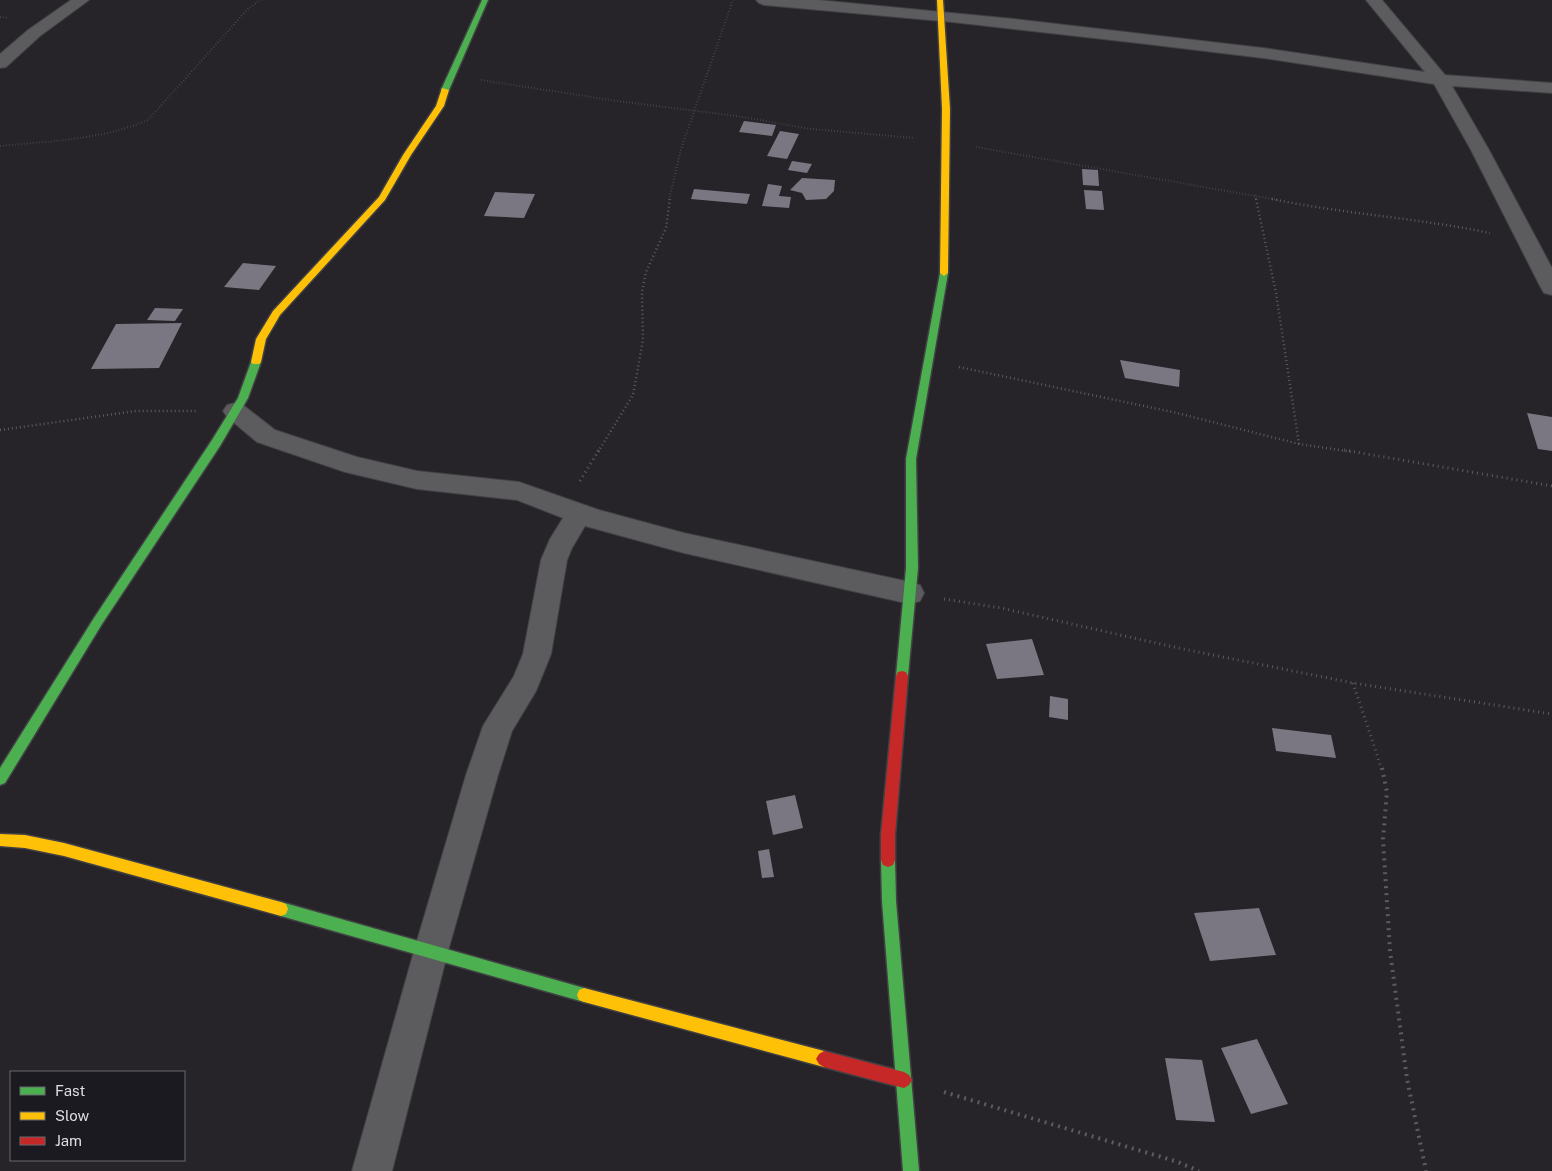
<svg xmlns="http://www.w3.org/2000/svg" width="1552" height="1171" viewBox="0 0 1552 1171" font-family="'Public Sans',sans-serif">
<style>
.building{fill:#7a7782}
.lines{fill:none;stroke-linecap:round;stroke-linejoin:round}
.street-casing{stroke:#414044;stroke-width:2}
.fast-casing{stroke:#414044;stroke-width:3}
.slow-casing{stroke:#414044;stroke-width:3}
.jam-casing{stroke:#414044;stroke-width:3}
.path-far3{stroke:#5c5b5f;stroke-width:2;stroke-dasharray:0.5 2.5;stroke-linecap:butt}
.path-far2{stroke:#5c5b5f;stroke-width:2.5;stroke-dasharray:1 3;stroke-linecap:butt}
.path-far1{stroke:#5c5b5f;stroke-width:3;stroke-dasharray:1 4;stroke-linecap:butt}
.path{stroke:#5c5b5f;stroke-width:4;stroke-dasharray:2 5;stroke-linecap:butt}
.street{fill:#5c5b5e;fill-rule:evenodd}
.fast{fill:#4caf50;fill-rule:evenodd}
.slow{fill:#ffc107;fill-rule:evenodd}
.jam{fill:#c62828;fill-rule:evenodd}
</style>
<rect width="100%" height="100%" fill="#262429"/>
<path class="building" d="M744 121 776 125 772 136 739 132Z
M780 131 799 134 787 159 767 156Z
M792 161 812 164 807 173 788 170Z
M1082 169 1098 170 1099 186 1083 185Z
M802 178 835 180 834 191 826 199 806 200 802 193 790 190Z
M768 184 782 186 779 196 791 197 789 208 762 206Z
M694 189 750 194 747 204 691 199Z
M1084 190 1102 191 1104 210 1086 209Z
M495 192 535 194 524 218 484 216Z
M243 263 276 266 259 290 224 287Z
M155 308 183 309 175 321 147 320Z
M182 323 159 368 91 369 116 324Z
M1120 360 1180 370 1179 387 1125 378Z
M1527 413 1552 417V451L1538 449Z
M1032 639 1044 675 997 679 986 644Z
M1050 696 1068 699V720L1049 717Z
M1272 728 1331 735 1336 758 1276 751Z
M795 795 803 828 773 835 766 801Z
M769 849 774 877 762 878 758 851Z
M1259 908 1276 955 1210 961 1194 913Z
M1257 1039 1288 1104 1251 1114 1221 1048Z
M1165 1058 1202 1060 1215 1122 1176 1120Z"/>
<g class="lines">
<defs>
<path id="street" d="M71 0H89L40 36 6 67 0 68V54L28 30Z
M756 0H818L1014 19 1263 48 1425 72 1366 0H1382L1445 75 1552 83V93L1452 86 1489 150 1552 268V295L1544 293 1541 288 1471 150 1434 84 1263 58 1138 43 952 22 764 5 759 3Z
M235 403 243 405 275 430 357 457 417 471 519 482 599 510 684 533 910 582 920 585 924 593 920 601 910 604 684 553 585 526 572 548 567 560 551 654 536 691 512 731 498 775 448 951 392 1171H352L414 951 466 775 483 726 514 676 523 654 541 560 550 539 563 518 517 500 417 489 345 472 257 442 227 417 223 411 227 405Z"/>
<path id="fast" d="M482 0H488L449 90 442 92 441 90Z
M944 270 948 273 916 459 918 568 908 676 906 680 902 681 898 680 896 676 906 568V459L940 273Z
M256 359 261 362 248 398 220 446 102 624 5 783 0 785V768L94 618 212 440 238 398 251 362Z
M888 853 893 855 895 860 896 901 919 1171H903L882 901 881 860 883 855Z
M281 902 584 988 589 990 591 995 589 1000 584 1002 281 916 276 914 274 909 276 904Z"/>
<path id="slow" d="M937 0H943L950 109 948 273 944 276 940 273 942 109Z
M442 88 449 90 444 106 411 155 385 200 280 315 266 339 261 362 259 364H253L251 362 256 339 273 311 379 197 403 155 436 106Z
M0 834 25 835 64 843 281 902 286 904 288 909 286 914 281 916 64 856 25 848 0 846Z
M584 988 824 1051 829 1054 832 1059 829 1064 824 1067 584 1002 579 1000 577 995 579 990Z"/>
<path id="jam" d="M902 671 906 672 908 676 895 835V860L893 865 888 867 883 865 881 860V835L896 676 898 672Z
M824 1051 904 1072 909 1075 912 1080 909 1085 904 1088 824 1067 819 1064 816 1059 819 1054Z"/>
</defs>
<use href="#street" class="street-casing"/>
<use href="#fast" class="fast-casing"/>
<use href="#slow" class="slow-casing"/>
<use href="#jam" class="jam-casing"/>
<path class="path-far3" d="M0 17 9 18
M481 80 617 101 737 116 811 129 915 138
M0 146C50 141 101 140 148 120L247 10 260 0
M976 147 1278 200
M1255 195 1256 200
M669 200 681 149 733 0"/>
<path class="path-far2" d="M1256 199 1276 293 1299 444
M1272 199C1344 214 1418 218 1490 233
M959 367 1177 413 1299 444 1353 452
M0 430 136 411H198
M598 452 633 395 643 340 642 292 646 272 666 228 670 199"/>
<path class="path-far1" d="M1344 450 1552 486
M580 481 599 450
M944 599 1001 608 1178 648 1353 683 1552 714
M1353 683 1382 770"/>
<path class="path" d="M1382 768 1387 792 1383 839 1390 951 1407 1079 1426 1171
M944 1092 1178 1162 1199 1171"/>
<use href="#street" class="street"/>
<use href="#fast" class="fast"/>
<use href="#slow" class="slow"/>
<use href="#jam" class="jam"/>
</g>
<rect x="10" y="1071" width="175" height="90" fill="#1b1a20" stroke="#69686e"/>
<rect x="20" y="1087" width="25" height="8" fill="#4caf50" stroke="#69686e"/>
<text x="55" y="1096" font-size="15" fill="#dfdee2">Fast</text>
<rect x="20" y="1112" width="25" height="8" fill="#ffc107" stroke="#69686e"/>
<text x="55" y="1121" font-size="15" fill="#dfdee2">Slow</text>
<rect x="20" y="1137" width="25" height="8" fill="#c62828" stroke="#69686e"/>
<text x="55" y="1146" font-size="15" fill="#dfdee2">Jam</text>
</svg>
